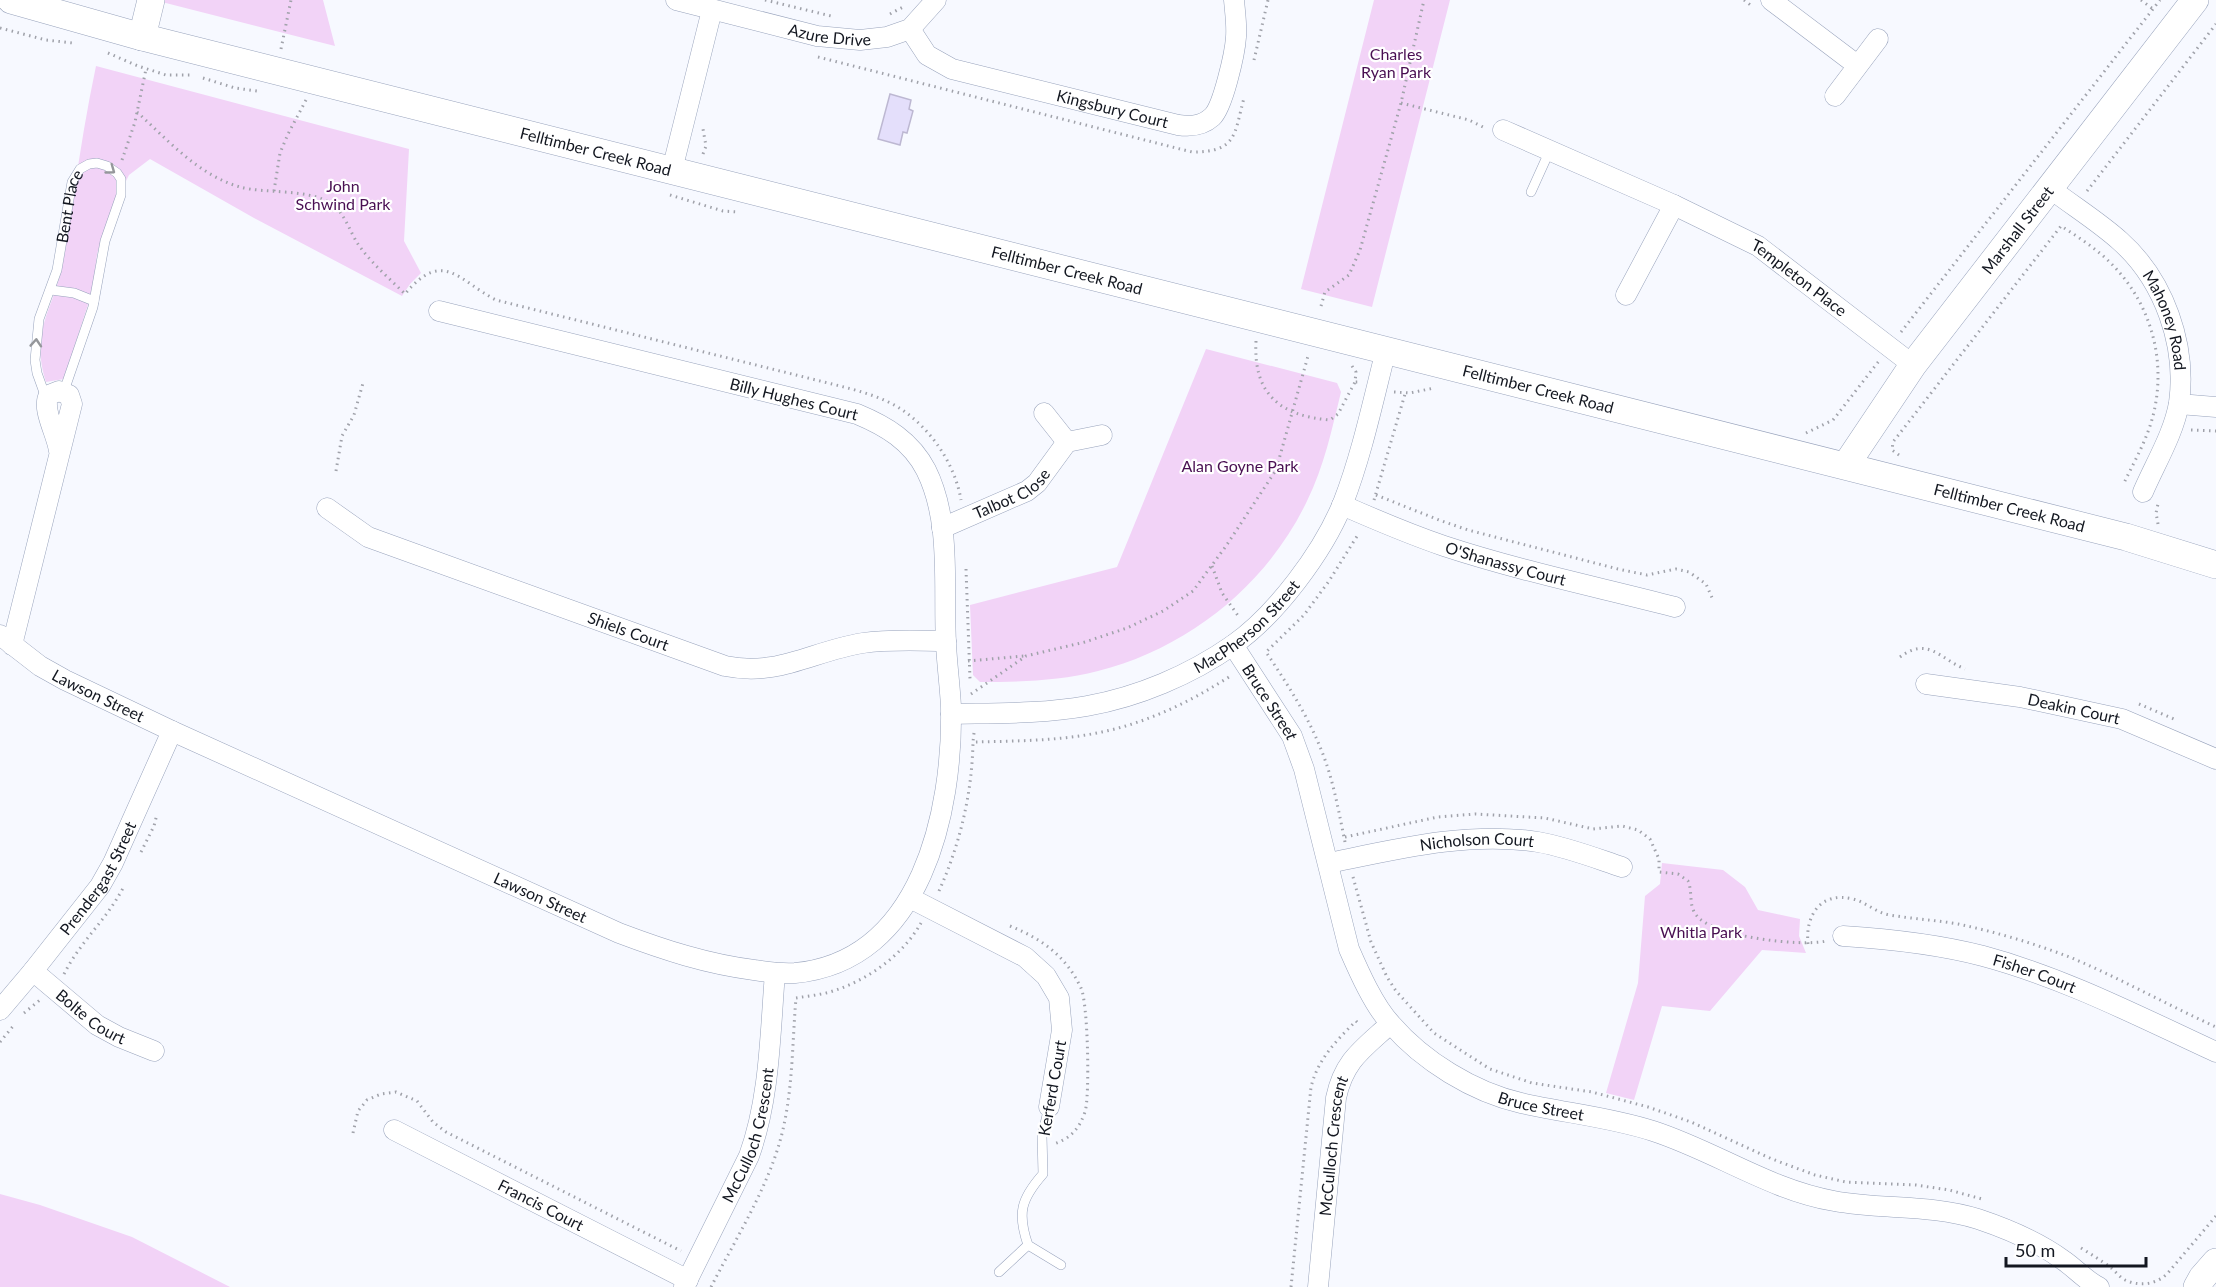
<svg xmlns="http://www.w3.org/2000/svg" width="2216" height="1287" viewBox="0 0 2216 1287" font-family="Lato,sans-serif">
<style>
.green{fill:#f2d3f7}
.building{fill:#e4dffb;stroke:#bdb8d2;stroke-width:1.5}
.lines{fill:none;stroke-linecap:round;stroke-linejoin:round}
.lane-casing{stroke:#98a3bc;stroke-width:10}
.street-casing{stroke:#98a3bc;stroke-width:21}
.secondary-casing{stroke:#98a3bc;stroke-width:28}
.path{stroke:#a0a2aa;stroke-width:3;stroke-dasharray:1.5 4.5;stroke-linecap:butt}
.lane{stroke:#fff;stroke-width:9}
.street{stroke:#fff;stroke-width:20}
.secondary{stroke:#fff;stroke-width:27}
.oneway{stroke:#95979b}
.labels{text-anchor:middle;stroke-width:4.5;stroke-linejoin:round;paint-order:stroke}
.street-label{font-size:16px;fill:#131720;stroke:#fff}
.park-label{font-size:16px;fill:#490f52;stroke:#fff}
</style>
<rect width="100%" height="100%" fill="#f7f9ff"/>
<path class="green" d="M154 0H323L335 46Z
M1374 0H1450L1372 307 1301 289Z
M96 66 409 149 404 241 421 273 410 284 402 296 254 218 150 159 129 175 111 211 97 254 93 289 64 379 46 382C30 332 52 312 62 267 67 243 70 218 74 194 80 151 87 109 96 66Z
M1206 349 1337 383 1341 392C1332 429 1324 467 1307 501 1267 585 1188 648 1098 671 1059 681 1020 682 980 682L973 675 970 605 1117 567Z
M1662 863 1723 870 1745 887 1758 910 1800 919 1799 936 1806 953 1762 950 1710 1011 1662 1006 1634 1100 1606 1093 1638 983 1645 896 1660 884Z
M0 1194 40 1205 132 1237 230 1287H0Z"/>
<path class="building" d="M890 94 911 100 909 109 913 111 907 133 903 132 900 145 878 139Z"/>
<g class="lines">
<defs>
<g id="lane">
<path d="M1531 192 1550 150"/>
<path d="M51 290 74 293 94 301"/>
<path id="s1" d="M46 398 37 373 35 360 39 319 57 270 72 182 80 169 89 164 97 163 107 166 117 173 121 179V195L105 241 93 307 64 391"/>
<path d="M1028 1245C1017 1213 1021 1199 1043 1174L1042 1136 1049 1107"/>
<path d="M999 1272 1028 1245 1061 1265"/>
</g>
<g id="street">
<path id="s2" d="M676 0 817 36 860 40 887 37 910 29 936 0"/>
<path d="M1771 0 1857 65"/>
<path id="s3" d="M910 29 927 55 952 69 1178 125C1191 127 1202 126 1212 117 1223 107 1235 53 1236 37 1237 25 1235 12 1234 0"/>
<path d="M1835 96 1878 39"/>
<path id="s4" d="M1503 130 1674 205 1758 246 1913 365"/>
<path d="M672 170 712 10"/>
<path id="s5" d="M2051 189C2073 206 2099 222 2120 241 2164 280 2187 345 2179 403 2174 433 2155 464 2143 492"/>
<path d="M1626 295 1674 205"/>
<path d="M2179 404 2216 407"/>
<path d="M1044 413 1067 442 1102 435"/>
<path id="s6" d="M1342 505C1376 520 1409 534 1444 546 1520 571 1598 587 1675 607"/>
<path id="s7" d="M327 508 368 537 725 666C779 677 812 651 863 643 890 639 919 641 946 641"/>
<path id="s8" d="M942 528 1027 491 1037 483 1067 442"/>
<path id="s9" d="M0 635 40 666 65 680 172 731 619 933C664 950 707 964 754 970 768 972 781 974 795 973 922 961 953 811 951 707 950 686 947 665 946 644 943 587 952 522 926 470 911 441 886 426 857 414L439 311"/>
<path d="M12 645 72 404 69 395 59 391 49 395C41 409 57 434 59 451"/>
<path id="s10" d="M1233 645 1292 736 1304 769 1349 949C1359 972 1374 1006 1391 1024 1423 1061 1473 1092 1521 1103 1565 1113 1610 1117 1653 1131 1715 1151 1770 1190 1834 1201 1882 1210 1931 1204 1978 1219 2008 1229 2037 1241 2063 1260 2075 1268 2086 1281 2099 1287"/>
<path id="s11" d="M1926 684 2020 697 2122 719 2216 759"/>
<path id="s12" d="M951 714C996 713 1042 714 1087 706 1138 697 1190 675 1233 645 1276 615 1323 552 1343 503 1362 454 1373 401 1386 350"/>
<path id="s13" d="M1329 863C1397 849 1469 831 1538 842 1567 847 1595 858 1622 867"/>
<path d="M910 898 1025 957 1046 976 1059 998 1062 1030 1049 1107"/>
<path id="s14" d="M1843 936C1890 939 1937 944 1983 956 2065 978 2140 1017 2216 1052"/>
<path id="s15" d="M33 971 97 1025 119 1037 154 1051"/>
<path id="s16" d="M0 1010 33 971 100 886 113 863 172 731"/>
<path id="s17" d="M394 1130 688 1280"/>
<path id="s18" d="M684 1287 749 1156C770 1098 770 1034 775 973"/>
<path id="s19" d="M1318 1287 1336 1098C1344 1060 1363 1049 1390 1024"/>
</g>
<g id="secondary">
<path id="s20" d="M11 0 142 37 2126 537 2216 565"/>
<path d="M142 37 151 0"/>
<path id="s21" d="M1846 465 1913 365 2195 0"/>
<path d="M2197 1287 2202 1278 2216 1262"/>
</g>
</defs>
<use href="#lane" class="lane-casing"/>
<use href="#street" class="street-casing"/>
<use href="#secondary" class="secondary-casing"/>
<path class="path" d="M765 0 831 16
M1744 0 1753 7
M2141 0 2153 9
M890 14 903 7
M0 28 46 40 73 43
M281 49 291 0
M108 53 138 66 166 75H193
M818 57 1192 152C1237 152 1234 135 1244 98
M1254 60 1268 0
M203 78 235 88 257 91
M1401 103 1469 120 1485 128
M137 112C168 140 198 175 240 187 265 194 311 188 333 205 345 214 350 232 358 244 371 263 389 278 405 294 443 248 459 281 496 300L844 387C863 392 884 398 901 409 931 429 955 464 961 500
M703 154 706 146 703 129
M122 160 135 122 146 69
M274 191 280 153 288 134 306 100
M2087 191 2216 24
M670 195 723 211 739 212
M1321 306 1325 292 1349 275 1360 250 1401 103 1424 0
M1901 332 2160 0
M1256 341C1253 394 1280 416 1330 420L1338 414 1355 382
M1352 366 1356 372 1355 382H1359
M1394 392 1410 393 1434 388
M2191 430 2216 431
M1806 433 1833 420 1879 361
M1899 455 1892 450 1893 442 2061 226C2075 235 2089 244 2102 255 2152 298 2170 365 2150 426 2143 447 2132 466 2123 485
M336 471 342 436 354 415 363 383
M1376 495 1439 520 1468 530 1618 569 1647 575 1676 569 1689 572 1706 584 1713 600
M1374 500 1405 394
M2158 524 2156 513 2158 504
M1212 566 1222 593 1239 617
M966 569 970 679
M1900 657C1928 636 1940 659 1965 669
M968 661 1024 656
M971 694 1026 656 1085 642 1127 628 1163 611 1193 591 1226 546 1276 470 1308 356
M2139 704 2174 719
M974 733 973 742C1016 741 1060 741 1102 732 1149 722 1192 701 1232 675
M1345 837 1438 817 1475 814 1545 818 1593 829 1622 826 1638 830 1650 839 1659 859V872L1678 874 1688 881C1693 892 1688 906 1697 916 1714 937 1801 947 1826 941
M1345 842C1339 813 1334 784 1324 757 1310 719 1288 685 1266 652L1304 615 1329 581 1359 533
M141 852 154 826 157 814
M1353 877 1371 942 1387 977 1396 991 1434 1033 1490 1069 1532 1083 1592 1092 1648 1107 1691 1122 1772 1159 1815 1175 1846 1182 1916 1185 1949 1190 1982 1199
M939 891C960 844 972 794 973 742
M1010 926C1042 939 1066 956 1081 988 1088 1003 1090 1096 1085 1112 1079 1129 1071 1138 1054 1144
M1808 944C1805 915 1821 891 1853 899 1866 902 1876 913 1890 915 1913 919 1935 920 1958 924 1996 932 2036 944 2072 958 2121 979 2168 1005 2216 1027
M64 974C80 942 107 919 123 888
M24 1013 40 1000
M0 1042 14 1025
M353 1133 358 1111 367 1100 381 1094 396 1092 417 1101 433 1122 446 1132 681 1251
M2081 1248C2091 1254 2100 1260 2109 1266 2114 1270 2118 1275 2123 1279 2138 1287 2155 1285 2167 1274L2216 1216
M711 1287C735 1240 766 1191 780 1141 793 1095 792 1045 796 998 808 996 821 995 833 991 868 980 903 955 921 923
M1291 1287 1311 1087C1318 1059 1336 1041 1356 1021L1360 1025"/>
<use href="#lane" class="lane"/>
<use href="#street" class="street"/>
<use href="#secondary" class="secondary"/>
</g>
<defs><path id="oneway-chevron" d="M-2-3.5L2.5 0L-2 3.5" fill="none" stroke-width="1.6" stroke-linecap="round" stroke-linejoin="round" transform="scale(1.5)"/></defs>
<g class="oneway">
<use href="#oneway-chevron" transform="translate(111 170) rotate(36)"/>
<use href="#oneway-chevron" transform="translate(36 343) rotate(-86)"/>
</g>
<g class="labels">
<g class="street-label">
<text dy="6" stroke="none"><textPath href="#s2" startOffset="158">Azure Drive</textPath></text>
<text dy="6" stroke="none"><textPath href="#s3" startOffset="225">Kingsbury Court</textPath></text>
<text dy="6" stroke="none"><textPath href="#s20" startOffset="604">Felltimber Creek Road</textPath></text>
<text dy="6" stroke="none"><textPath href="#s1" startOffset="198">Bent Place</textPath></text>
<text dy="6" stroke="none"><textPath href="#s21" startOffset="291">Marshall Street</textPath></text>
<text dy="6" stroke="none"><textPath href="#s20" startOffset="1090">Felltimber Creek Road</textPath></text>
<text dy="6" stroke="none"><textPath href="#s4" startOffset="332">Templeton Place</textPath></text>
<text dy="6" stroke="none"><textPath href="#s5" startOffset="180">Mahoney Road</textPath></text>
<text dy="6" stroke="none"><textPath href="#s20" startOffset="1576">Felltimber Creek Road</textPath></text>
<text transform="translate(794 399) rotate(14)" y="6">Billy Hughes Court</text>
<text dy="6" stroke="none"><textPath href="#s8" startOffset="78">Talbot Close</textPath></text>
<text dy="6" stroke="none"><textPath href="#s20" startOffset="2062">Felltimber Creek Road</textPath></text>
<text dy="6" stroke="none"><textPath href="#s6" startOffset="174">O'Shanassy Court</textPath></text>
<text dy="6" stroke="none"><textPath href="#s12" startOffset="318">MacPherson Street</textPath></text>
<text dy="6" stroke="none"><textPath href="#s7" startOffset="327">Shiels Court</textPath></text>
<text dy="6" stroke="none"><textPath href="#s9" startOffset="116">Lawson Street</textPath></text>
<text dy="6" stroke="none"><textPath href="#s10" startOffset="68">Bruce Street</textPath></text>
<text dy="6" stroke="none"><textPath href="#s11" startOffset="150">Deakin Court</textPath></text>
<text dy="6" stroke="none"><textPath href="#s13" startOffset="150">Nicholson Court</textPath></text>
<text dy="6" stroke="none"><textPath href="#s16" startOffset="165">Prendergast Street</textPath></text>
<text dy="6" stroke="none"><textPath href="#s9" startOffset="602">Lawson Street</textPath></text>
<text dy="6" stroke="none"><textPath href="#s14" startOffset="196">Fisher Court</textPath></text>
<text dy="6" stroke="none"><textPath href="#s15" startOffset="74">Bolte Court</textPath></text>
<text transform="translate(1052 1088) rotate(-80)" y="6">Kerferd Court</text>
<text dy="6" stroke="none"><textPath href="#s10" startOffset="590">Bruce Street</textPath></text>
<text dy="6" stroke="none"><textPath href="#s18" startOffset="166">McCulloch Crescent</textPath></text>
<text dy="6" stroke="none"><textPath href="#s19" startOffset="142">McCulloch Crescent</textPath></text>
<text dy="6" stroke="none"><textPath href="#s17" startOffset="165">Francis Court</textPath></text>
</g>
<g class="park-label">
<text x="1396" y="60">Charles<tspan x="1396" dy="18">Ryan Park</tspan></text>
<text x="343" y="192">John<tspan x="343" dy="18">Schwind Park</tspan></text>
<text x="1240" y="472">Alan Goyne Park</text>
<text x="1701" y="938">Whitla Park</text>
</g>
</g>
<path d="M2006 1257v9h140v-9" fill="none" stroke="#131720" stroke-width="3"/>
<text x="2015" y="1257" font-size="18" fill="#131720" stroke="#ffffff" stroke-width="4.5" paint-order="stroke">50 m</text>
</svg>
